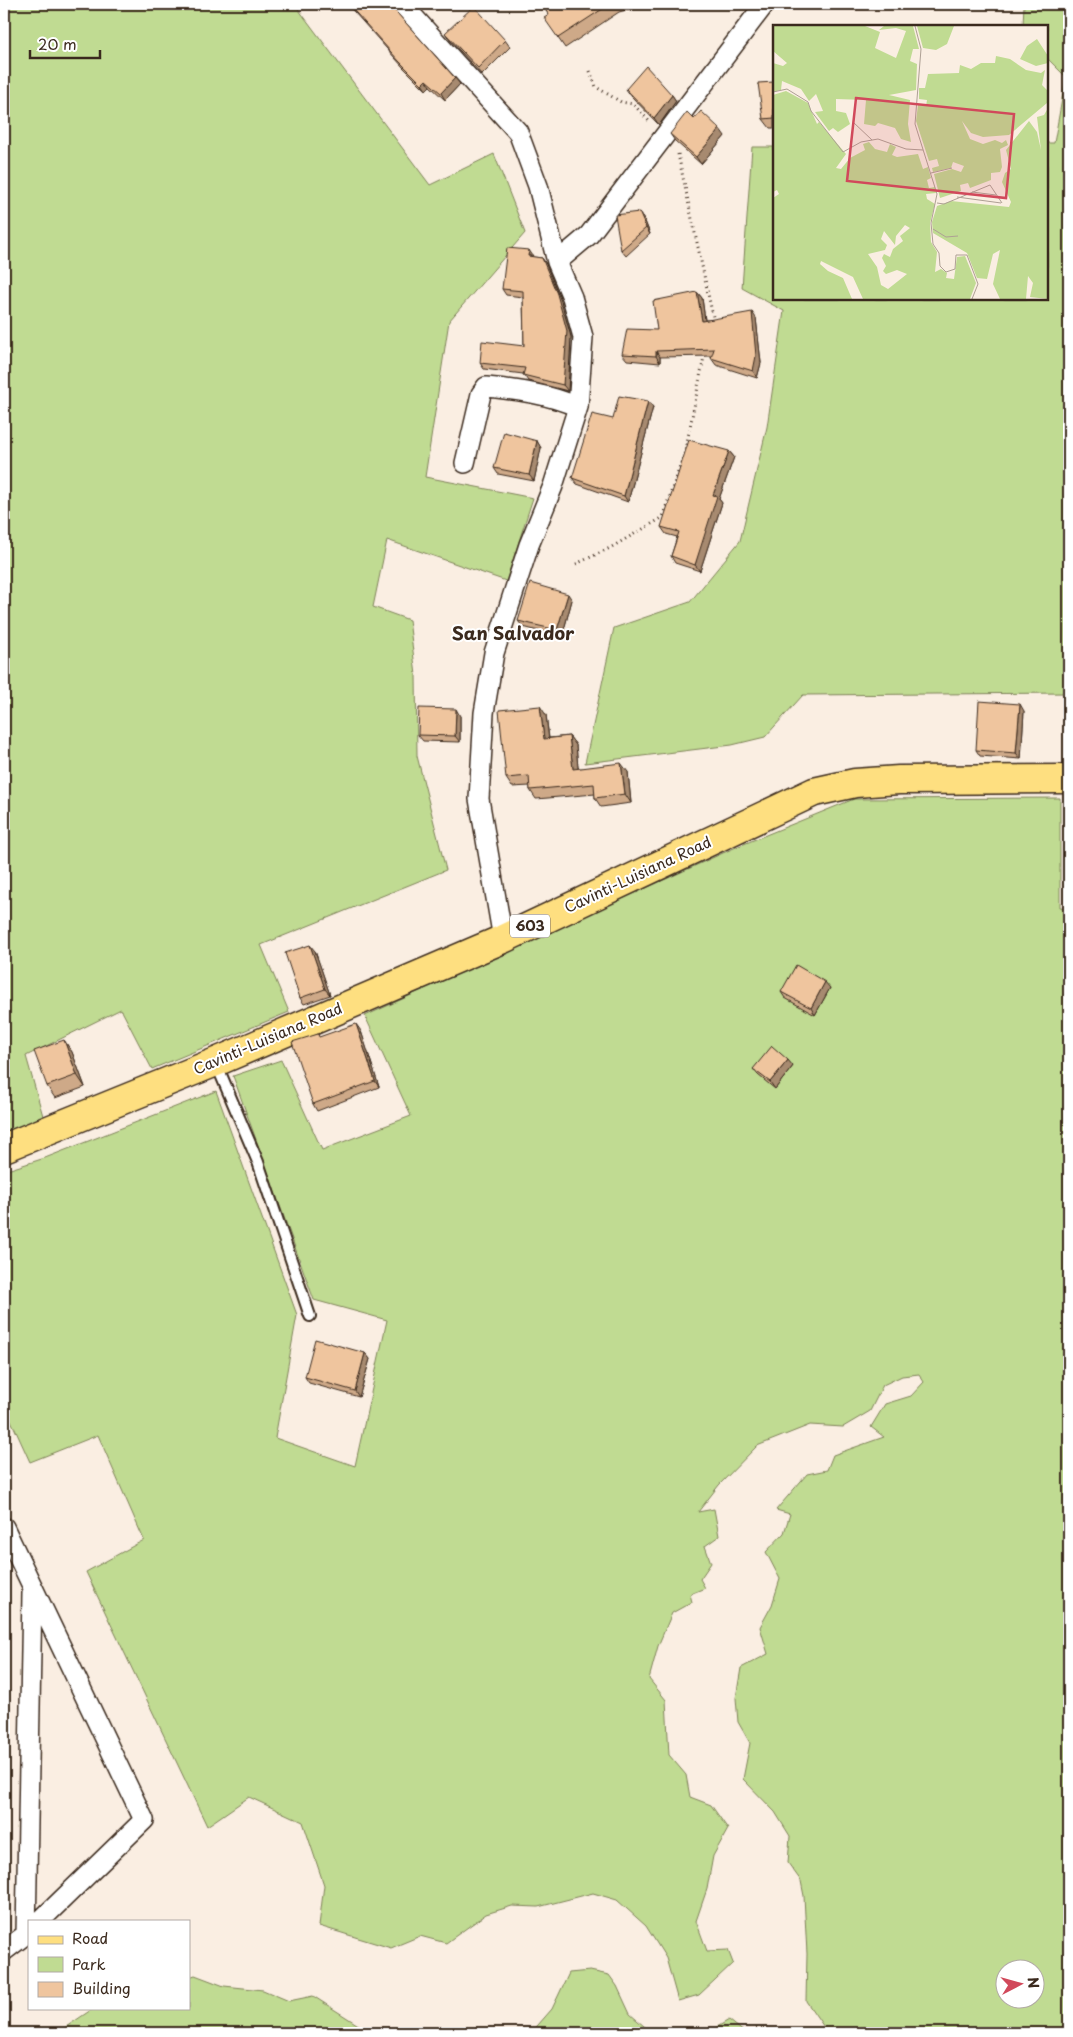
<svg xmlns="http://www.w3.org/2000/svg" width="1073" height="2037" viewBox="0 0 1073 2037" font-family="'Playpen Sans',sans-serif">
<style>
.green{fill:#c0db92;stroke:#7e8258;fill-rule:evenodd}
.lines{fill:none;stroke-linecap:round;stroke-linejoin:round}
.service-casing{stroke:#3b2a1e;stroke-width:14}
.minor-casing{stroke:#3b2a1e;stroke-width:22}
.primary-casing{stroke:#3b2a1e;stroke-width:31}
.path{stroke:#3b2a1e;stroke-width:3;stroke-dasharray:1 4;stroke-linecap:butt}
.service{stroke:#fff;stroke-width:10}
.minor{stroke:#fff;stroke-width:19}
.primary{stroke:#fedf80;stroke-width:28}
.wall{fill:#cea988;stroke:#3b2a1e}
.shaded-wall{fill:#a78a6f;stroke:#3b2a1e}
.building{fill:#efc59e;stroke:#3b2a1e}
.labels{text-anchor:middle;stroke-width:4;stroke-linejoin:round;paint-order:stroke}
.shield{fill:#fff;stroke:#766a62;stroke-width:1}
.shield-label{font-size:14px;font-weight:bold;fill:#3b2a1e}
.street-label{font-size:15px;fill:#3b2a1e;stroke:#fff}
.quarter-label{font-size:18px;font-weight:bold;fill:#3b2a1e;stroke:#fff}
.inset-road{fill:none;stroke:#aea094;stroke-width:1}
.view{fill:#d1495b;fill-opacity:0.15;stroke:#d1495b;stroke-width:2.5}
.inset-edge{fill:none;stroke:#3b2a1e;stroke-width:2.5}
</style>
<rect width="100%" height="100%" fill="#faeee2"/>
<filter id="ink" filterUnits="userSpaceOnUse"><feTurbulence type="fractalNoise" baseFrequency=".02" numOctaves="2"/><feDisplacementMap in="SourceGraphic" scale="10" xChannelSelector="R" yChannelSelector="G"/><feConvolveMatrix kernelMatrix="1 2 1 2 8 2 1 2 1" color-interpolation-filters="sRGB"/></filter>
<g filter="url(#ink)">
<path class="green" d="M4 4H292L296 6 430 185 494 154 525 233 449 321 425 477 533 498 506 581 387 540 373 607 409 620 416 675 417 756 446 870 261 945 289 1012 152 1069 121 1009 26 1056 45 1123 4 1134Z
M1024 4H1069V693L803 695 765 737 732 745 585 763 614 628 690 602 740 541 767 427 784 311 742 288 752 147H774V299H1047V143H1054L1066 77 1047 58V26H1023Z
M1060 798V907L1069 908V2033H828L806 2001 807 1954 804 1896 801 1881 788 1863 790 1836 775 1812 743 1779 750 1743 738 1722 736 1698 741 1668 768 1654 760 1627 772 1605 780 1579 766 1552 784 1533 790 1514 776 1510 807 1474 827 1470 833 1455 884 1437 871 1427 885 1404 911 1396 924 1382 919 1374 902 1376 883 1385 870 1411 843 1427 810 1425 757 1446 719 1485 698 1512 714 1509 719 1536 705 1546 711 1563 700 1579 705 1588 690 1594 692 1602 672 1613 658 1646 649 1679 666 1700 669 1755 686 1775 690 1797 711 1805 728 1829 713 1856 707 1889 696 1921 707 1951 728 1950 733 1963 699 1995 678 2001 666 1958 646 1926 617 1900 593 1893 538 1907 512 1906 486 1914 446 1943 420 1936 391 1948 319 1926 324 1885 303 1822 249 1797 207 1826 86 1572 144 1540 98 1435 30 1462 4 1405V1171L45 1158 216 1091 297 1315 275 1438 355 1466 387 1320 314 1300 233 1076 281 1060 322 1150 411 1116 365 1016 734 848 854 799ZM1006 1970H1036V2000H1006Z
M590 1971 609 1975 617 1986 630 2014 652 2033H531L552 2009 569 1973Z
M195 1975 224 1986 263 1990 289 2001 313 1996 360 2026V2033H57L94 2008H189V1977Z
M729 2020 745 2033H707Z"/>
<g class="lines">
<defs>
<path id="service" d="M216 1063 258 1162 310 1316"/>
<path id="minor" d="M402 4 518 132 538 186 557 262 572 297 583 337 578 407 553 486 529 545 494 653 484 713 479 799 503 939
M557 262 589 235 764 5
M465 463 481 394 486 387C518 390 548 394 578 407
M4 1527 144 1820 40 1921
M26 1935 32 1593
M4 1951 29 1932"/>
<path id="primary" d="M4 1148 216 1062 503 939 814 792 855 783 899 780 1069 779"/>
</defs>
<use href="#service" class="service-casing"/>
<use href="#minor" class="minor-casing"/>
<use href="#primary" class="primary-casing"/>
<path class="path" d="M590 71 596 87 621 102 633 104 650 122
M678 154 713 317 712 321
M576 564 610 548 662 518 685 452 705 352"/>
<use href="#service" class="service"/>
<use href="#minor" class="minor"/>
<use href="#primary" class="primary"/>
</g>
<path class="wall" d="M347 4H391L393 9 455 78 460 84 445 100 430 86 426 90 403 67Z
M541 4H648L619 12 565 48 558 38 549 15Z
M445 33 505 40 510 47 482 75 450 40Z
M774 82V128H770L763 119Z
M626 89 672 95 676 101 659 125 631 96Z
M670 134 725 136 701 164 675 141Z
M639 212 644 219 650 234 626 256 621 250Z
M533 257 542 258 546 264 561 301 571 337 568 391 528 381 523 374 484 369 480 363 524 346 523 297 506 295 502 289Z
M697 292 702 298 705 320 756 318 761 363 757 378 716 365 711 358 712 356 660 357V363L627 360 622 354 657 330Z
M653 407 628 502 577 484 572 478 613 419Z
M537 441 541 448 534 481 498 474 494 468Z
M729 451 734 457 719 499 722 503 700 571 675 563 671 556 677 537 666 534 661 527Z
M572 600 562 637 523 627 518 621Z
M1024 711 1021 759 980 756 976 750Z
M546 715 549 738 569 736 576 745 578 768 628 772 631 803 601 807 595 798V794L536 799 530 790V786L512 787 506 778Z
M460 716V742L423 741 418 735Z
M315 951 330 995 304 1004 300 998Z
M830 988 815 1015 785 998 781 992Z
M361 1031 379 1087 317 1111 313 1104 320 1037Z
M64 1040 72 1052 85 1087 55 1098 47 1086Z
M793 1066 775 1089 758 1075 753 1069Z
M365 1353 370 1359 359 1397 309 1383 305 1377Z"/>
<path class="shaded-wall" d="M832 4H839L835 8Z
M455 78 460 84 445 100 441 93Z
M426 80 430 86 426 90 422 84Z
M672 95 676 101 659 125 654 118Z
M720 129 725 136 701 164 696 157Z
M639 212 644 219 650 234 646 228Z
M529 250 533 256H528Z
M542 258 546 264 561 301 571 337 568 391 563 385Z
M697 292 702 298 706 328 702 321Z
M752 312 756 318 761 363 757 378 753 371Z
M656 351 660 357V363L656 356Z
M648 401 653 407 628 502 624 496Z
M537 441 541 448 534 481 529 475Z
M729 451 734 457 719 499 722 503 700 571 695 565 713 495Z
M568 594 572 600 562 637 557 630Z
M1020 704 1024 711 1021 759 1016 753Z
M540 706 546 715 550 748 544 739Z
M456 709 460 716V742L455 736Z
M569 736 576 745 579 778 573 769Z
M621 763 628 772 631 803 625 794Z
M310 945 315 951 330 995 325 989Z
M825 982 830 988 815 1015 811 1008Z
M356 1024 361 1031 379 1087 375 1081Z
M64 1040 72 1052 85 1087 77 1075Z
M788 1060 793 1066 775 1089 770 1082Z
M365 1353 370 1359 359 1397 355 1391Z"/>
<path class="building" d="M348 4H389L455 78 441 93 426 80 422 84 399 61Z
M541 4H610L558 38 544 18 549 15Z
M474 6 505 40 478 68 445 33Z
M646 66 672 95 654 118 626 89Z
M774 82V118L763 119 758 83Z
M701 111 720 129 696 157 670 134 687 112 694 119Z
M639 212 646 228 621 250 615 215Z
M507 248 529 250 528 256 542 258 557 294 567 331 563 385 523 375 525 368 480 363 482 341 524 346 523 291 502 289Z
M697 292 702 321 752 312 756 356 753 371 711 358 714 349 656 351V356L622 354 627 329 657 330 653 301Z
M619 396 648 401 624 496 572 478 592 414 613 419Z
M504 432 537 441 529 475 494 468Z
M689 440 729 451 713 495 717 496 695 565 671 556 679 532 661 527Z
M530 583 568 594 557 630 518 621Z
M979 701 1020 704 1016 753 976 750Z
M540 706 544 739 569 736 573 769 621 763 625 794 595 798 594 784 530 790 529 776 506 778 499 710Z
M419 708 456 709 455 736 418 735Z
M310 945 325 989 300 998 285 953Z
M796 965 825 982 811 1008 781 992Z
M356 1024 375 1081 313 1104 292 1042 318 1034 319 1037Z
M64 1040 77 1075 47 1086 34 1051Z
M772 1046 788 1060 770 1082 753 1069Z
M315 1339 365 1353 355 1391 305 1377Z"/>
</g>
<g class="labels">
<rect class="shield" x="510" y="914.5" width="40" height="23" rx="4"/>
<g class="shield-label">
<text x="530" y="931">603</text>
</g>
<g class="street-label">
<text transform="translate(638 875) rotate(-25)" y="5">Cavinti-Luisiana Road</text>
<text transform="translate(268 1039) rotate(-23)" y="5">Cavinti-Luisiana Road</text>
</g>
<g class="quarter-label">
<text x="513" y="640">San Salvador</text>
</g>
</g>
<g transform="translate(773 25)">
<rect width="275" height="275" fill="#faeee2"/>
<path d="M0 1H92L107 7 102 23 123 33 133 6 123 3 106 5 111 1H140L146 24H140L137 36 144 39 143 65 116 70 137 75 135 99 138 117 128 114 122 103 105 98 102 101 91 99 93 75 63 74V86L73 88 77 99 65 107 60 103 56 106 42 87 50 86 43 69 36 76 28 64 9 56 8 65 0 67V38L10 41 14 38 0 26ZM144 1H181L174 19 163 25 150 23ZM264 14 275 31V38L263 41 247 34 254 21ZM223 31 237 34 253 45 268 48 272 45 269 60 275 66 274 78 236 110 210 112 198 108 189 96 197 114 210 119 222 115 229 118 233 115 235 120 227 124 229 142 227 147 218 148V155L197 163 195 158 187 160 188 166 167 173 161 149 179 144 188 147 191 141 180 137 178 143 160 147 159 143 166 141 164 134 156 136 143 96 145 80 153 81 154 75 146 74V63H152L155 49 186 48 187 40 198 44 208 38H222ZM13 66 35 78 44 99 46 97 73 129 63 143 68 144 77 133 92 125 90 119 96 117 102 124 114 127 117 119 123 122 119 130 124 132 145 129 150 144 155 142 158 153 154 155 156 163 162 162 163 168 153 169 154 174 162 179 157 198 158 217 164 227 162 247 168 244 174 248 173 253 181 254 184 232 192 231 203 258 197 274H90L80 252 48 236 47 239 55 246 70 253 79 274H0V173L6 169 4 165 0 167V70ZM132 200 137 203 127 211 130 216 120 224 117 232 111 229 109 233 113 241 110 246 113 249 124 245 134 249 115 264 108 260 104 242 95 229 112 225 114 220 108 214 111 206 122 220 123 211ZM275 83V274L257 272 260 258 255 251 253 274H227L220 259 227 225 220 229 214 254 204 253 194 228 160 208 159 197 164 181 178 176 236 182 238 177 229 157 232 148 238 144 233 125 256 96 264 107 268 125 264 92 271 90Z" fill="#c0db92" fill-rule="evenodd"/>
<path class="inset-road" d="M142 1 148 24 142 99 164 169 158 198 160 219 166 228 167 241 173 247 182 244 183 230H194L205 259 199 274M0 67 14 64 35 77 38 86 70 127 88 117 105 114 133 124 150 125M80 97 99 115M158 148 179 143M199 167 223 170M184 172 228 178M164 178 171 179 217 160 229 178M160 204 173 212 185 211"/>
<path class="view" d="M83 73 241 89 233 173 74 156Z"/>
<rect width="275" height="275" class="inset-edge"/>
</g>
<rect width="1073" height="2037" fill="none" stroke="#fff" stroke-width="20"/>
<rect x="10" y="10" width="1053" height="2017" fill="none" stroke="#3b2a1e" stroke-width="2" filter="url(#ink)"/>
<rect x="28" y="1920" width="162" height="90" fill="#ffffff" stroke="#b1aaa5"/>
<rect x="38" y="1936" width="25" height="8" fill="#fedf80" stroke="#b1aaa5"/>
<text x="72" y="1944" font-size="15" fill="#3b2a1e">Road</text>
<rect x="38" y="1957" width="25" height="15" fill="#c0db92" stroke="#b1aaa5"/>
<text x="72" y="1970" font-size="15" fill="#3b2a1e">Park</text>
<rect x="38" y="1982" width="25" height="15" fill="#efc59e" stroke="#b1aaa5"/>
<text x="72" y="1994" font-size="15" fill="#3b2a1e">Building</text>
<g transform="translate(1020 1984) rotate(84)"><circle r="24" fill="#ffffff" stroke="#b1aaa5"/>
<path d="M0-4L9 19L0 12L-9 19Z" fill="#d1495b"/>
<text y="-8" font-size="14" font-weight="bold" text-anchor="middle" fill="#3b2a1e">N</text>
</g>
<path d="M30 50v8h70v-8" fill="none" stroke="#3b2a1e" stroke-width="2.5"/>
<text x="38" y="50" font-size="15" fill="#3b2a1e" stroke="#ffffff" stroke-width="4" paint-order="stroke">20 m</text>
</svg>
